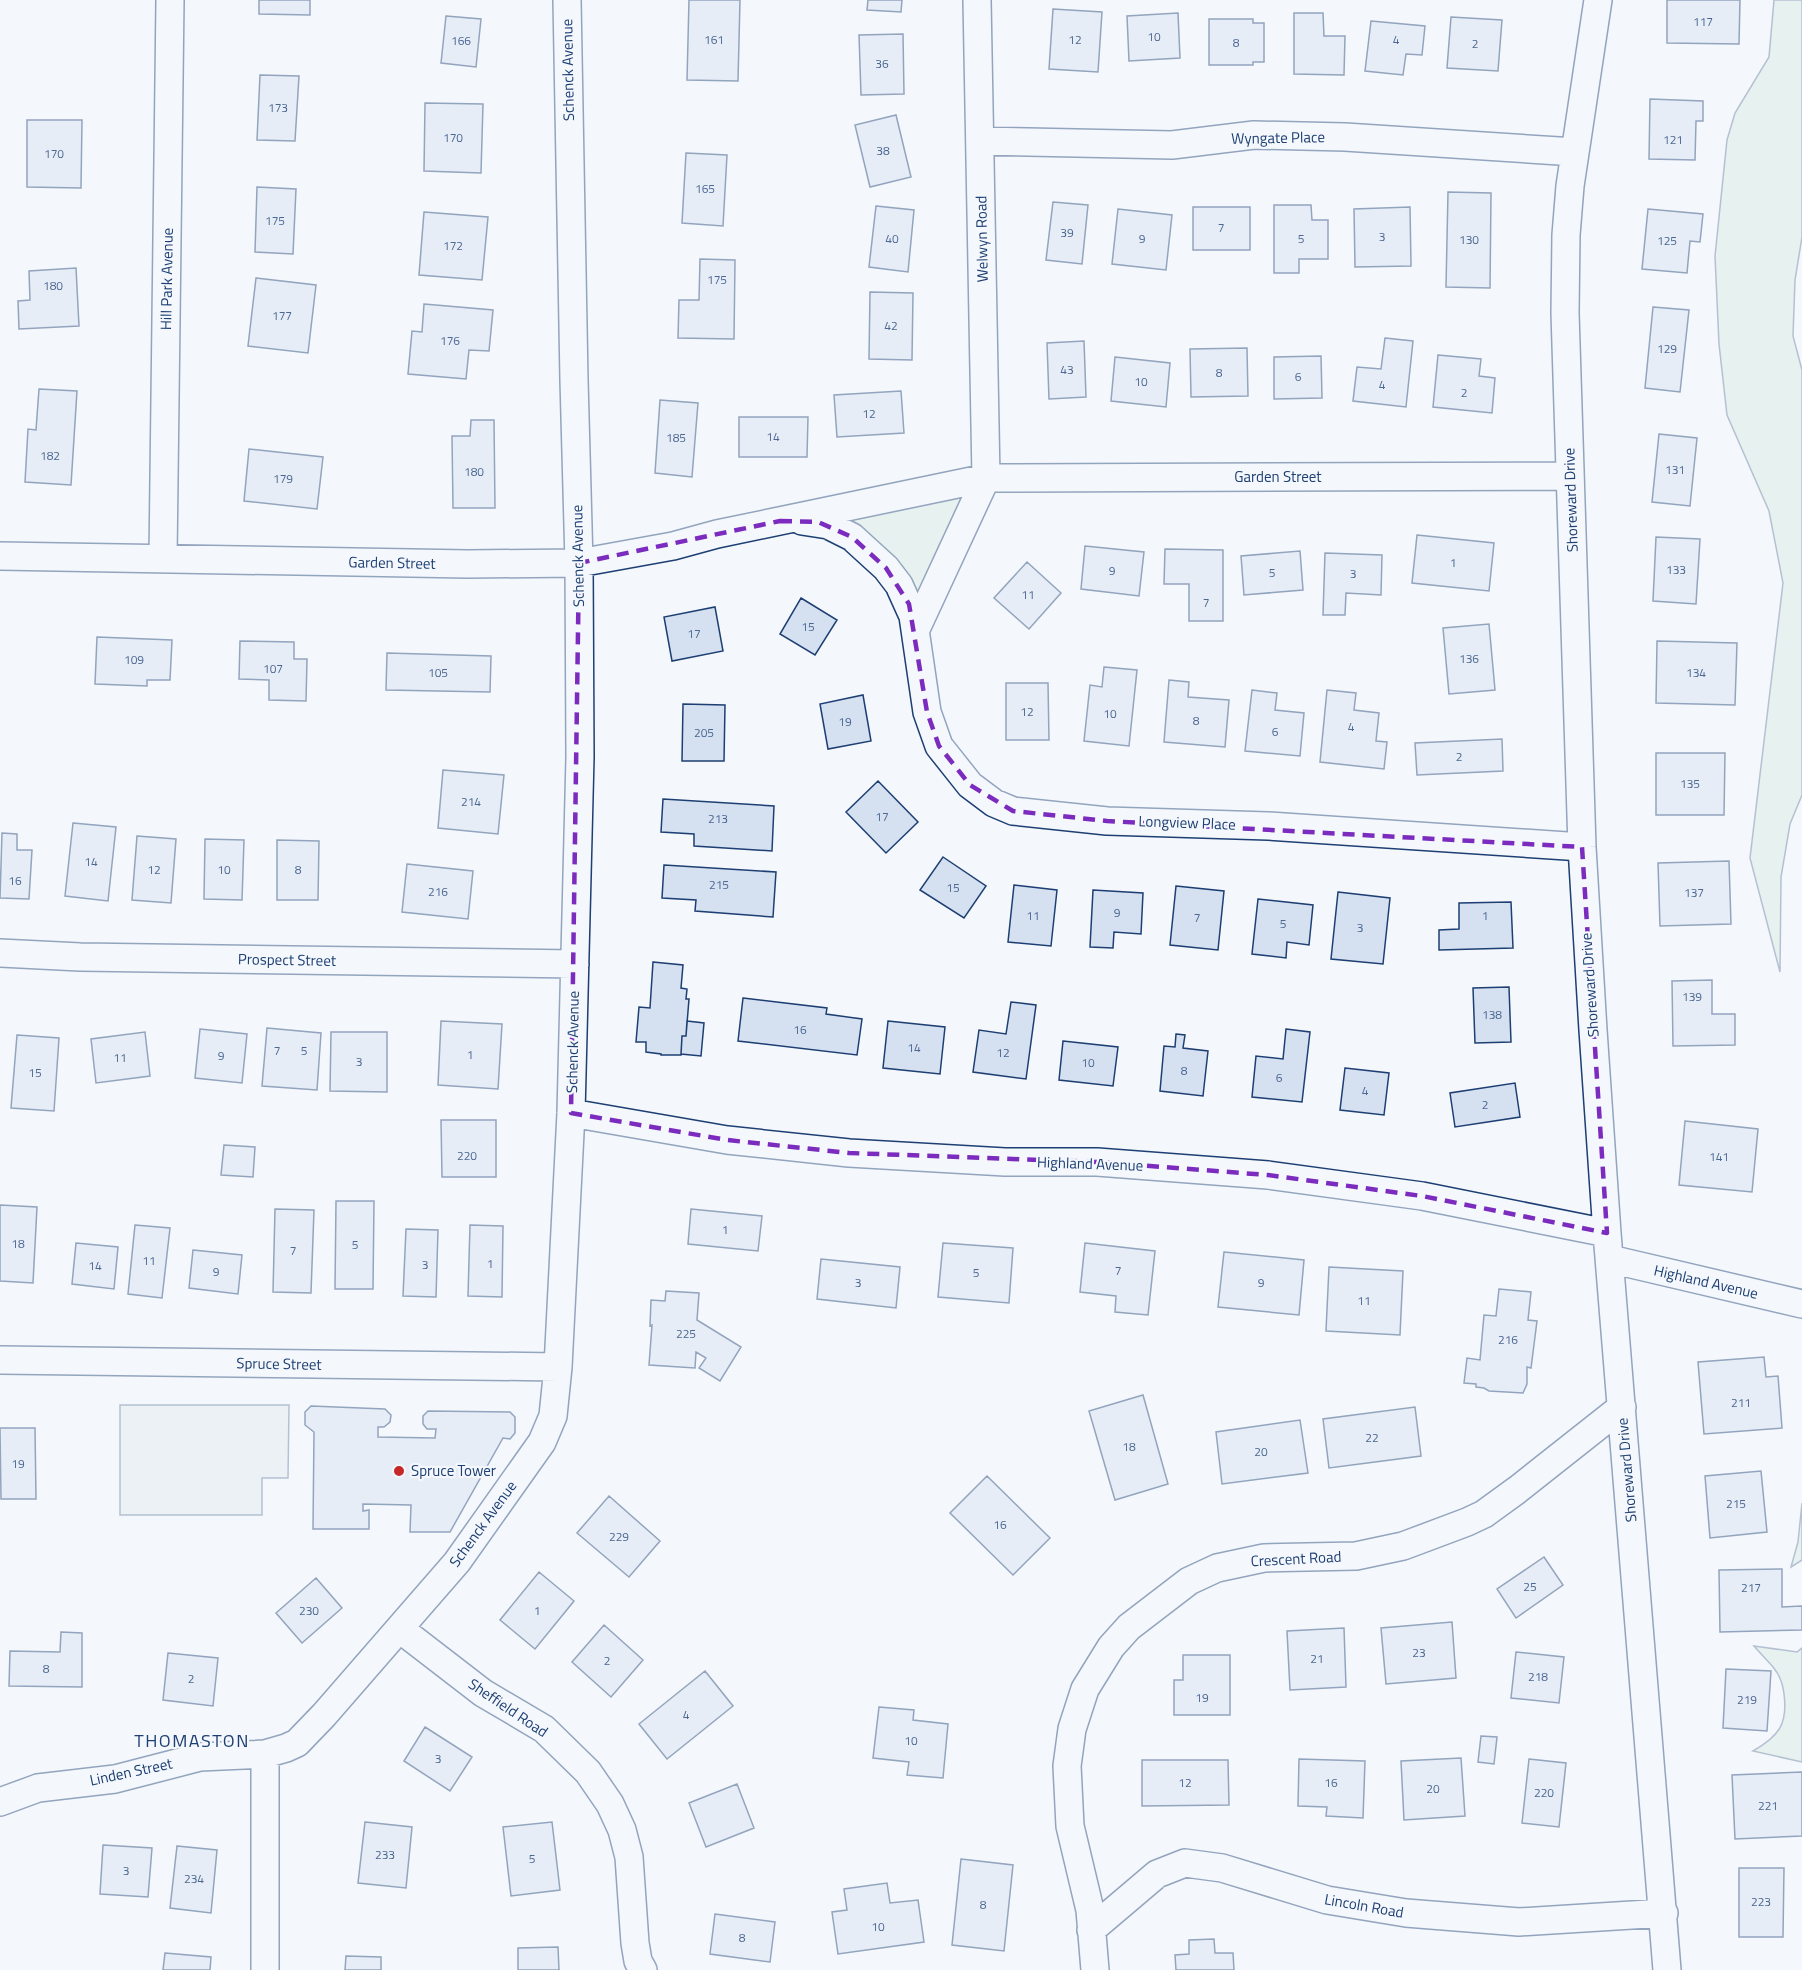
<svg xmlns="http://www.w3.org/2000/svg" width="1802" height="1970" viewBox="0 0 1802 1970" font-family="'Titillium Web',sans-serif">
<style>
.green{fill:#d7e8df;stroke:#687fa3;stroke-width:1.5}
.parking{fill:#e3e8f0;stroke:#687fa3;stroke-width:1.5}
.building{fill:#d5e0f0;stroke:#1d3f73;stroke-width:1.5}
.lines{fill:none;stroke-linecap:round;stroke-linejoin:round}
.minor-casing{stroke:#1d3f73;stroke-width:30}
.minor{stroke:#f4f7fb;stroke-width:27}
.marked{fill:none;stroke:#7b2cbf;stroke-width:4.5;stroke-dasharray:12 8;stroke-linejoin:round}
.poi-dot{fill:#c62828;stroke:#f4f7fb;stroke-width:2}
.labels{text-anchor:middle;stroke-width:4.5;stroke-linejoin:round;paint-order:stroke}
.number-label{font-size:12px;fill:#4b6792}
.street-label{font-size:15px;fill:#1d3f73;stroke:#f4f7fb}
.poi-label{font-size:15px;fill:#1d3f73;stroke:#f4f7fb;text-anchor:start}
.quarter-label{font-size:18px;letter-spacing:1.5px;fill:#1d3f73;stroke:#f4f7fb}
</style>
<rect width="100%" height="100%" fill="#f4f7fb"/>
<path class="green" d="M1774 0H1802V237L1795 280 1793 336 1802 370V795L1790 824 1781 877 1780 972 1750 858 1783 583 1769 511 1727 415 1719 344 1715 256 1727 140 1735 113 1769 57Z
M986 478 913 616 828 525Z
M1802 1503V1560L1791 1567 1798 1542Z
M1754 1646 1797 1652 1802 1648V1762L1753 1751C1779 1736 1788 1724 1784 1694 1783 1685 1779 1674 1773 1667 1767 1660 1760 1653 1754 1646Z"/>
<path class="parking" d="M120 1405H289L288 1478H262V1515H120Z"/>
<path class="building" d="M259 0H310V15L259 14Z
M689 0H740L738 81 687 80Z
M868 0H902L901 12 867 10Z
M1667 0H1740L1739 44 1667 43Z
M1053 9 1102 12 1098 72 1049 69Z
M1178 13 1180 58 1129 61 1127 16Z
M1294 13H1323L1324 36H1345L1344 75 1294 74Z
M446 16 481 19 476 67 441 63Z
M1451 17 1502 20 1498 71 1447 68Z
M1209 19H1253V23H1264V62H1253V65H1209Z
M1371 21 1425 26 1422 55 1406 54 1403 75 1365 71Z
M903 34 904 94 861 95 859 35Z
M260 75 299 76 295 141 257 140Z
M1650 99 1703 101V121H1696L1695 160 1649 159Z
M425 103 483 104 481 173 424 171Z
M896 115 911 177 870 187 855 125Z
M27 120H82L81 188 27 187Z
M686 153 727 155 723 226 682 223Z
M257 187 296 189 293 254 255 252Z
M1448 192 1491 193 1490 288 1446 287Z
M1053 202 1088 205 1082 264 1046 260Z
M1274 205H1311L1312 220H1328V259H1299V273H1274Z
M876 206 914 210 908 272 869 267Z
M1193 207H1250V250H1193Z
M1410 207 1411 266 1355 267 1354 209Z
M1118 209 1172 215 1166 270 1112 264Z
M1648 209 1703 214 1700 242 1690 241 1687 273 1642 269Z
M424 212 488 217 482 280 419 275Z
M700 259 735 260 734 339 678 338 679 300H699Z
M76 268 79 326 19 329 18 301 30 300 29 271Z
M256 278 316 285 308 353 248 346Z
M870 292 913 293 912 360 869 359Z
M424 304 493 310 489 351 469 350 466 379 408 374 412 331 422 332Z
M1653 307 1689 310 1680 392 1645 388Z
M1385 338 1413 341 1406 407 1353 401 1357 367 1381 369Z
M1084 341 1086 397 1049 399 1047 343Z
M1247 348 1248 396 1191 397 1190 349Z
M1438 355 1481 359 1479 376 1495 378 1492 413 1433 407Z
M1321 356 1322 398 1274 399V357Z
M1115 357 1170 363 1166 407 1111 401Z
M39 389 77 391 71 485 25 482 28 429 36 430Z
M901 391 904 433 837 437 834 395Z
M660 400 698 403 692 477 655 473Z
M739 417H808L807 457H739Z
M471 420H494L495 508H453L452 436H470Z
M1659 434 1697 438 1690 506 1652 502Z
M249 449 323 457 317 509 244 501Z
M1417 535 1494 543 1489 591 1412 583Z
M1656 537 1700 539 1696 604 1653 601Z
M1085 546 1144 552 1139 596 1081 589Z
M1165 549 1223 550V621H1189V584H1164Z
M1300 551 1303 590 1244 595 1241 556Z
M1325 553 1382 555 1381 595 1346 593 1345 615H1323Z
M1027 562 1061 593 1029 629 994 598Z
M801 598 837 620 815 655 780 634Z
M715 607 723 651 672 661 664 617Z
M1489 624 1495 690 1449 694 1443 628Z
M97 637 172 640 170 680H147V686L95 684Z
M240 641 294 642V659H307L306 701 269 700V680L239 679Z
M1657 641 1737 643 1735 705 1656 703Z
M387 653 491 656 490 692 386 690Z
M1104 667 1137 670 1129 746 1084 741 1090 685 1102 687Z
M1169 680 1189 682 1188 697 1229 700 1225 747 1164 742Z
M1006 683H1048L1049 740H1006Z
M1252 690 1277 693 1275 710 1304 713 1300 756 1245 751Z
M1327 690 1356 693 1354 710 1379 713 1376 741 1387 742 1384 769 1320 762Z
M863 695 871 741 828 749 820 704Z
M683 704 725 705 724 761H682Z
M1502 739 1503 771 1417 775 1415 743Z
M1656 753H1725L1724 815H1656Z
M443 770 504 775 498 834 438 828Z
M878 781 918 822 886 853 846 812Z
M663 799 774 806 772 851 694 846V834L661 832Z
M73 823 116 827 108 901 65 896Z
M2 833 17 834V850H32L29 899 0 898Z
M137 836 176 839 171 903 132 900Z
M205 839 244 840 242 900 204 899Z
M277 840 319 841 318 900H277Z
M943 857 986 886 964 918 920 890Z
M1729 861 1731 924 1660 926 1658 863Z
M407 864 473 871 468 919 402 912Z
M664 865 776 872 773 917 695 911 696 900 662 898Z
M1014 885 1057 890 1051 946 1008 942Z
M1176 886 1224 891 1218 950 1170 945Z
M1093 890 1143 893 1141 934 1114 932 1113 948 1090 947Z
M1338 892 1390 898 1383 964 1331 959Z
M1258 899 1313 905 1309 945 1287 942 1286 958 1252 954Z
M1511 902 1513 948 1439 950V930L1459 929V903Z
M653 962 683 965 681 988 687 989 686 999H689L686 1036H682L681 1055H661V1054L646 1052V1042H636L639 1007 650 1008Z
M1712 980V1014H1735V1045L1673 1046 1672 981Z
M1509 987 1511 1042 1475 1043 1473 988Z
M743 998 827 1008 826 1014 862 1019 857 1055 738 1041Z
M1011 1002 1036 1005 1026 1079 973 1072 979 1030 1006 1034Z
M441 1021 502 1024 498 1089 438 1085Z
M687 1021 704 1023 701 1056 681 1054 682 1036H686Z
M888 1021 945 1027 940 1074 883 1068Z
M267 1028 321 1033 317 1090 262 1086Z
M200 1029 247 1034 242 1083 195 1078Z
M1286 1029 1310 1032 1302 1102 1252 1097 1256 1056 1283 1059Z
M145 1032 150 1076 96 1083 91 1039Z
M331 1032H387V1092L330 1091Z
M1176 1034 1185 1035 1183 1048 1208 1051 1203 1096 1160 1091 1164 1046 1175 1047Z
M17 1035 59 1038 54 1111 11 1108Z
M1063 1041 1118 1047 1113 1086 1059 1080Z
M1345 1068 1389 1073 1384 1115 1340 1110Z
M1515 1083 1520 1117 1455 1127 1450 1093Z
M441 1120H496V1177H442Z
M1685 1121 1758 1129 1752 1192 1679 1185Z
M224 1145 255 1147 253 1177 221 1175Z
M336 1201H374L373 1289H335Z
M0 1205 37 1207 33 1283 0 1281Z
M275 1209 314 1210 311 1293 273 1292Z
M691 1209 762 1216 758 1251 688 1244Z
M135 1225 170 1228 162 1298 128 1294Z
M470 1225 503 1226 502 1297 468 1296Z
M406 1229 438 1230 436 1297 403 1296Z
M76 1243 118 1247 114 1289 72 1284Z
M943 1243 1013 1248 1009 1303 938 1297Z
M1085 1243 1155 1251 1148 1315 1115 1312 1116 1296 1080 1292Z
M193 1250 242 1255 238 1294 189 1288Z
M1224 1252 1304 1260 1299 1315 1218 1307Z
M821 1259 900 1267 896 1308 817 1299Z
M1329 1267 1403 1271 1400 1335 1326 1331Z
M1499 1289 1531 1292 1528 1320 1537 1321 1531 1368 1527 1367V1384L1523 1393 1489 1391 1484 1388 1476 1387V1384L1464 1383 1467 1358 1480 1360 1484 1315 1496 1316Z
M666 1291 699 1293 697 1320 741 1347 720 1381 699 1368 706 1358 696 1352 695 1368 649 1365 652 1325 650 1326 651 1300 665 1301Z
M1764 1357 1766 1377 1778 1376 1782 1428 1704 1434 1698 1362Z
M1143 1395 1168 1484 1115 1500 1089 1411Z
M311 1406 385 1409 391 1415 390 1422 384 1427H378V1437L435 1438 436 1429H427L423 1424V1416L428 1411 510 1412 515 1417V1433L510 1439 503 1438 450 1532H410L411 1505 363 1504V1511L369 1510V1529H313L314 1432 305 1425V1412Z
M1415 1407 1421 1456 1329 1468 1323 1419Z
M1300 1420 1308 1473 1222 1484 1216 1432Z
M0 1428H35L36 1499H1Z
M1761 1471 1767 1532 1710 1538 1705 1476Z
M987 1476 1050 1538 1013 1575 950 1513Z
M609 1496 660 1541 629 1577 577 1533Z
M1544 1557 1563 1585 1516 1618 1497 1589Z
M1782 1569V1607L1802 1606V1630L1720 1632 1719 1570Z
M539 1572 574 1601 535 1649 500 1620Z
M316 1578 342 1608 302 1643 276 1613Z
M1452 1622 1456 1678 1386 1684 1381 1628Z
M604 1625 643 1660 611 1697 572 1662Z
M1344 1628 1346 1687 1290 1690 1287 1631Z
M61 1632 82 1633V1687L9 1686 10 1651 60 1652Z
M1516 1652 1564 1657 1559 1703 1511 1698Z
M168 1653 218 1658 213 1706 163 1700Z
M1183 1655H1230V1715H1174V1680H1183Z
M1726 1669 1771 1671 1767 1731 1723 1728Z
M705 1671 733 1706 667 1759 639 1724Z
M879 1707 914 1710 913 1720 948 1724 943 1778 907 1775 909 1762 873 1758Z
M425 1727 472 1757 450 1791 404 1761Z
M1481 1736 1497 1737 1494 1764 1478 1762Z
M1461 1758 1465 1816 1404 1820 1401 1761Z
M1299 1759 1365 1761 1363 1818 1326 1816 1327 1807 1298 1806Z
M1529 1759 1566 1763 1559 1827 1522 1823Z
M1142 1760H1228L1229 1805 1142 1806Z
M1802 1772V1836L1735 1839 1732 1775Z
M737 1784 754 1828 706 1847 689 1803Z
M365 1822 412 1827 406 1888 358 1883Z
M552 1822 560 1890 511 1896 503 1827Z
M103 1845 152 1848 148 1897 100 1894Z
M177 1846 217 1850 211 1913 170 1908Z
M961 1859 1013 1865 1004 1951 952 1945Z
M1739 1868H1784L1783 1937H1739Z
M887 1883 890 1903 918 1900 924 1942 838 1954 832 1912 847 1910 844 1889Z
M715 1914 775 1922 770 1962 710 1954Z
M1214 1939 1215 1953H1233L1234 1970H1176L1175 1955 1189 1954V1940Z
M558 1947 559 1970H518V1948Z
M165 1953 211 1957 210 1970H163Z
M346 1956 381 1957V1970H345Z"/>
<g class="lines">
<defs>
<path id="minor" d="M1598 0 1570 186 1566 235 1565 313 1582 847 1593 1030 1607 1233 1667 1970
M980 141 1172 145 1254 135 1345 137 1575 152
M802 521 828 525 852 537 886 568 899 585 913 616 927 712 939 746 970 785 994 803 1013 811 1107 821 1268 826 1582 847
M0 556 468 564 579 563 673 546 717 534 986 478 1570 476
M163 558 170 0
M916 629 986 478 977 0
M0 953 80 957 575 964
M571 1113 727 1140 849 1153 1005 1162H1097L1268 1175 1422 1196 1607 1233
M1610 1259 1802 1304
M0 1360 558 1367
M400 1629 483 1693 544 1729 588 1772 610 1804 622 1830 629 1857 635 1943 638 1961 643 1970
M265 1754V1970
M0 1802 38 1788 115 1779 200 1757 265 1754 286 1748 297 1743 324 1715 457 1562 542 1442 553 1416 558 1367 571 1113 580 757 579 563 574 380 567 0
M1091 1930 1157 1874 1185 1863 1222 1868 1327 1900 1406 1913 1519 1922 1664 1913
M1095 1970 1090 1910 1070 1826 1067 1766 1072 1729 1085 1689 1111 1647 1129 1627 1189 1581 1217 1568 1264 1558 1356 1556 1403 1546 1467 1522 1484 1514 1517 1490 1622 1407"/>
</defs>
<use href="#minor" class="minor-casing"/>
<use href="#minor" class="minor"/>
</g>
<path d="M0 0H1802V1970H0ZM780 521 818 522 852 537 886 568 909 604 927 712 939 746 970 785 1013 811 1107 821 1582 847 1607 1233 1422 1196 1268 1175 1097 1162 849 1153 727 1140 571 1113 579 563Z" fill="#f4f7fb" fill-opacity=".55" fill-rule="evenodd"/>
<path class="marked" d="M780 521 818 522 852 537 886 568 909 604 927 712 939 746 970 785 1013 811 1107 821 1582 847 1607 1233 1422 1196 1268 1175 1097 1162 849 1153 727 1140 571 1113 579 563Z"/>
<circle class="poi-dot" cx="399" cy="1471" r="6"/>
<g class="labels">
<g class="number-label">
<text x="1703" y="26">117</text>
<text x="1154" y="41">10</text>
<text x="714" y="44">161</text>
<text x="1075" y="44">12</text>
<text x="1396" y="44">4</text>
<text x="461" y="45">166</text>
<text x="1236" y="47">8</text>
<text x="1475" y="48">2</text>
<text x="882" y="68">36</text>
<text x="278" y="112">173</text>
<text x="453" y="142">170</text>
<text x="1673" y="144">121</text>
<text x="883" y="155">38</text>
<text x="54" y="158">170</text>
<text x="705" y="193">165</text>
<text x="275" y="225">175</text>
<text x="1221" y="232">7</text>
<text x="1067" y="237">39</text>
<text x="1382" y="241">3</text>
<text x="892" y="243">40</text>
<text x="1142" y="243">9</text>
<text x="1301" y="243">5</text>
<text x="1469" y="244">130</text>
<text x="1667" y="245">125</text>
<text x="453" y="250">172</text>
<text x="717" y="284">175</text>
<text x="53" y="290">180</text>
<text x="282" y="320">177</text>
<text x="891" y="330">42</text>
<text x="450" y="345">176</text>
<text x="1667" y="353">129</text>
<text x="1067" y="374">43</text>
<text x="1219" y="377">8</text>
<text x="1298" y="381">6</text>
<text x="1141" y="386">10</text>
<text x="1382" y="389">4</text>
<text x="1464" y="397">2</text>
<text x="869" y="418">12</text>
<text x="773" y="441">14</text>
<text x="676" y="442">185</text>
<text x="50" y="460">182</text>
<text x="1675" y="474">131</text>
<text x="474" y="476">180</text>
<text x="283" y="483">179</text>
<text x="1453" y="567">1</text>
<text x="1676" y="574">133</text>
<text x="1112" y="575">9</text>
<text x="1272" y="577">5</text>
<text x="1353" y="578">3</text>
<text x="1028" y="599">11</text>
<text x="1206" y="607">7</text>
<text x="808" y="631">15</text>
<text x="694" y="638">17</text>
<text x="1469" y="663">136</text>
<text x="134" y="664">109</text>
<text x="273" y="673">107</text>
<text x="438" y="677">105</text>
<text x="1696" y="677">134</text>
<text x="1027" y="716">12</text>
<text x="1110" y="718">10</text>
<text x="1196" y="725">8</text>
<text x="845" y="726">19</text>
<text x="1351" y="731">4</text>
<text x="1275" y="736">6</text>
<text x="704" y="737">205</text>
<text x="1459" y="761">2</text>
<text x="1690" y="788">135</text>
<text x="471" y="806">214</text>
<text x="882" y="821">17</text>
<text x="718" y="823">213</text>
<text x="91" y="866">14</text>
<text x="154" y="874">12</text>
<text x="224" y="874">10</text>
<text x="298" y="874">8</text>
<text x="15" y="885">16</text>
<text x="719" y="889">215</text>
<text x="953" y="892">15</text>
<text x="438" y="896">216</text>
<text x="1694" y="897">137</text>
<text x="1117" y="917">9</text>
<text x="1033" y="920">11</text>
<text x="1485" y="920">1</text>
<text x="1197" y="922">7</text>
<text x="1283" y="928">5</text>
<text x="1360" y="932">3</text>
<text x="1692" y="1001">139</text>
<text x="1492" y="1019">138</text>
<text x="800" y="1034">16</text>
<text x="914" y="1052">14</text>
<text x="277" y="1055">7</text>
<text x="304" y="1055">5</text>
<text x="1003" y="1057">12</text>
<text x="470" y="1059">1</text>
<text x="221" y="1060">9</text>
<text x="120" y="1062">11</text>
<text x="359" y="1066">3</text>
<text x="1088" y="1067">10</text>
<text x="1184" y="1075">8</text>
<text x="35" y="1077">15</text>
<text x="1279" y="1082">6</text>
<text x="1365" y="1095">4</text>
<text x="1485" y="1109">2</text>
<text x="467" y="1160">220</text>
<text x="1719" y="1161">141</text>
<text x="725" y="1234">1</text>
<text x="18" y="1248">18</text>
<text x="355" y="1249">5</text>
<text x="293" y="1255">7</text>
<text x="149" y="1265">11</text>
<text x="490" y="1268">1</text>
<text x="425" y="1269">3</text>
<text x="95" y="1270">14</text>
<text x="1118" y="1275">7</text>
<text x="216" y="1276">9</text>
<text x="976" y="1277">5</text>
<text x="858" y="1287">3</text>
<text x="1261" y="1287">9</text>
<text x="1364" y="1305">11</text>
<text x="686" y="1338">225</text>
<text x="1508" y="1344">216</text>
<text x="1741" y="1407">211</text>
<text x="1372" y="1442">22</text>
<text x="1129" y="1451">18</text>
<text x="1261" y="1456">20</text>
<text x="18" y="1468">19</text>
<text x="1736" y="1508">215</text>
<text x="1000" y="1529">16</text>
<text x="619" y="1541">229</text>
<text x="1530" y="1591">25</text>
<text x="1751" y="1592">217</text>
<text x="309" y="1615">230</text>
<text x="537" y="1615">1</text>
<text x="1419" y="1657">23</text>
<text x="1317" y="1663">21</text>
<text x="607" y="1665">2</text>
<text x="46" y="1673">8</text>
<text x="1538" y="1681">218</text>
<text x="191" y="1683">2</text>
<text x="1202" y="1702">19</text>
<text x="1747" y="1704">219</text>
<text x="686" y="1719">4</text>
<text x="911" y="1745">10</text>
<text x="438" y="1763">3</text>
<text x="1185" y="1787">12</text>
<text x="1331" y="1787">16</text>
<text x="1433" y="1793">20</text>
<text x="1544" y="1797">220</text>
<text x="1768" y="1810">221</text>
<text x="385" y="1859">233</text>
<text x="532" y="1863">5</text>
<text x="126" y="1875">3</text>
<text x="194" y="1883">234</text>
<text x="1761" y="1906">223</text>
<text x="983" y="1909">8</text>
<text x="878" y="1931">10</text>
<text x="742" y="1942">8</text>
</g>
<g class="street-label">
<text transform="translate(568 70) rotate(-91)" y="5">Schenck Avenue</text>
<text transform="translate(1278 138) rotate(-1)" y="5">Wyngate Place</text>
<text transform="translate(982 239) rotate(-91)" y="5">Welwyn Road</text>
<text transform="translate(167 279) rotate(-89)" y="5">Hill Park Avenue</text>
<text x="1278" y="482">Garden Street</text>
<text transform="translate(1571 500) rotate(-92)" y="5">Shoreward Drive</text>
<text transform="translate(578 556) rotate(-91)" y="5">Schenck Avenue</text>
<text transform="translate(392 563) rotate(1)" y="5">Garden Street</text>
<text transform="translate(1187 823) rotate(2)" y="5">Longview Place</text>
<text transform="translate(287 960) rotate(1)" y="5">Prospect Street</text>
<text transform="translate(1590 985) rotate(-94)" y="5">Shoreward Drive</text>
<text transform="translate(573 1042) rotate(-89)" y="5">Schenck Avenue</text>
<text transform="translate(1090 1164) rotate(2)" y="5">Highland Avenue</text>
<text transform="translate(1706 1282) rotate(13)" y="5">Highland Avenue</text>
<text transform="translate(279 1364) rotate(1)" y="5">Spruce Street</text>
<text transform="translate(1627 1470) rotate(-95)" y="5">Shoreward Drive</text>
<text transform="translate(483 1524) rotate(-54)" y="5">Schenck Avenue</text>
<text transform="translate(1296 1559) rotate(-3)" y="5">Crescent Road</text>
<text transform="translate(508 1708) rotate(34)" y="5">Sheffield Road</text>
<text transform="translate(131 1772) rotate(-12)" y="5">Linden Street</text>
<text transform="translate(1364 1906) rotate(10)" y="5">Lincoln Road</text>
</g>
<g class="poi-label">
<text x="411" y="1476">Spruce Tower</text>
</g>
<g class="quarter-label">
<text x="192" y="1747">THOMASTON</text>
</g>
</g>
</svg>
